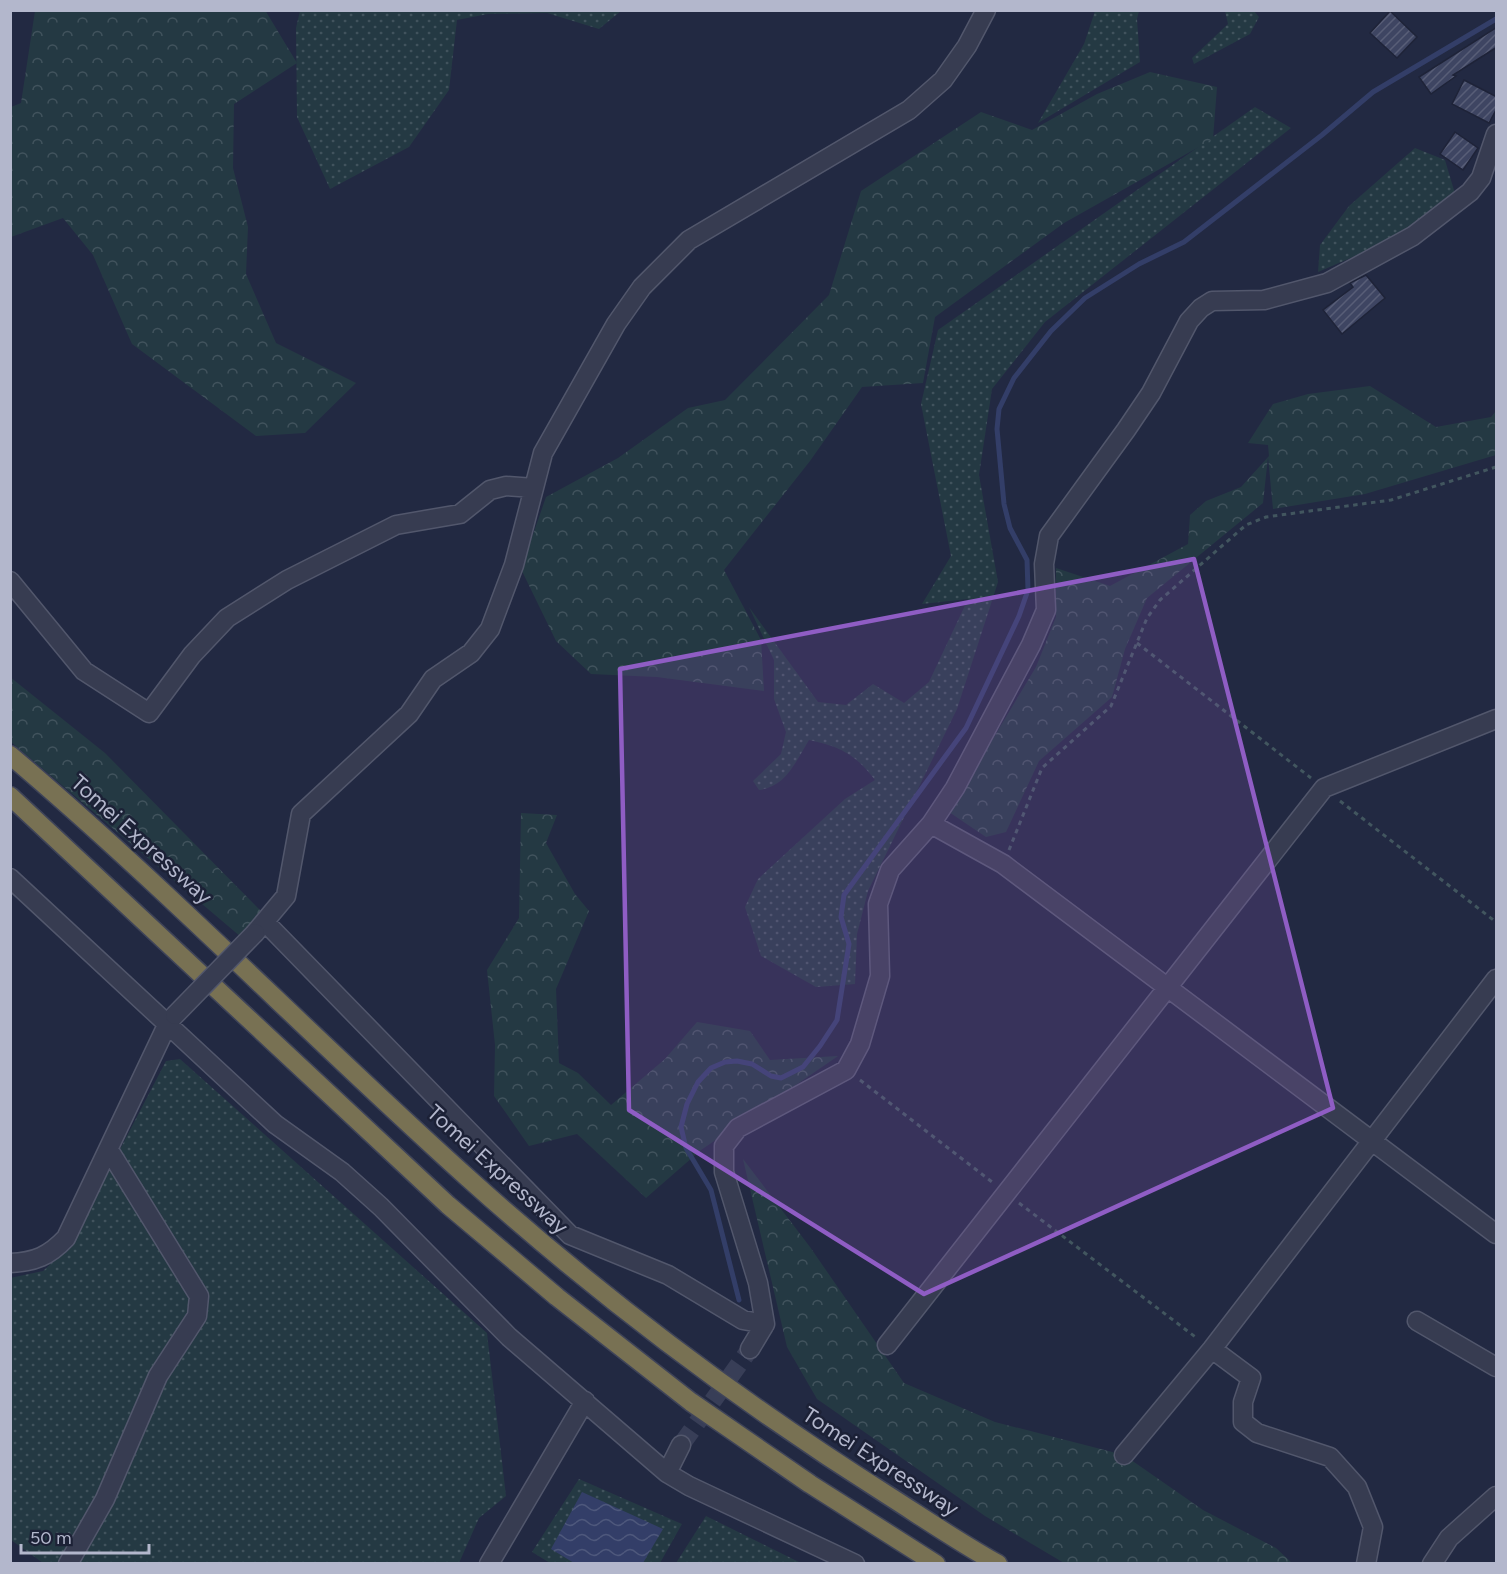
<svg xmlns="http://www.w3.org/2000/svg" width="1507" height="1574" viewBox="0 0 1507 1574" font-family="Figtree,sans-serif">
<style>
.grass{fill:url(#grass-dots)}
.forest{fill:url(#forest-crowns)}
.water{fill:url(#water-waves)}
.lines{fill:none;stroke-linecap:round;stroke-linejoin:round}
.stream{stroke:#333e68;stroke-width:5}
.building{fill:url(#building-hatch);stroke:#1e2338;stroke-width:1.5}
.minor-tunnel{stroke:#383e57;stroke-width:18;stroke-dasharray:18 9;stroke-linecap:butt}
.minor-casing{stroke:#52576c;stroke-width:21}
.highway-casing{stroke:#3f4459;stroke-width:21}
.path{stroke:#42565f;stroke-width:3;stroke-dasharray:4.5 4.5;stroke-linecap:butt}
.minor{stroke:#373c51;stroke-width:18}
.highway{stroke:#787153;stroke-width:18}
.minor-bridge-casing{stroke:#52576c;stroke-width:21;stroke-linecap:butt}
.minor-bridge{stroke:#373c51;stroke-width:18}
.marked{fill:#8f5dc4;fill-opacity:0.2;stroke:#8f5dc4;stroke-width:4.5;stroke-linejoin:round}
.labels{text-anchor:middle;stroke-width:5;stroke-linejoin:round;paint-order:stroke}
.street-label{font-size:22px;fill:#b3b7cc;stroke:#1c2136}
</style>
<defs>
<pattern id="grass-dots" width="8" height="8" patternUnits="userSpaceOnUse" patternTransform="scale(1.5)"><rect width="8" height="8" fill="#243943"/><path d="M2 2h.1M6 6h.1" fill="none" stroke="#41535d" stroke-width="1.8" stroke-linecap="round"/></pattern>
<pattern id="forest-crowns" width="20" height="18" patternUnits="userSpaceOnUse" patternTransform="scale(1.5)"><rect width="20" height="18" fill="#243943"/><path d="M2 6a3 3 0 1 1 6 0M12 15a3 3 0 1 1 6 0" fill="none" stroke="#41535d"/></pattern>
<pattern id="water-waves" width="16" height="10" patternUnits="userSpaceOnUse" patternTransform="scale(1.5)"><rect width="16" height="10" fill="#333e68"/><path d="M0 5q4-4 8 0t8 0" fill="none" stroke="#4e587c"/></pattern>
<pattern id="building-hatch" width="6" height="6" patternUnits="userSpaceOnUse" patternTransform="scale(1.5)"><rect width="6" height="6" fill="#3e4562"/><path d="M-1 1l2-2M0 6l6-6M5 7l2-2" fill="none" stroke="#585e77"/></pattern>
</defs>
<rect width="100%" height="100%" fill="#222942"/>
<path class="grass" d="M300 11H621L599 29 547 13 488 14 457 20 449 90 409 147 330 189 297 117 296 28Z
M1095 11H1139L1137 19 1140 62 1038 123 1084 44Z
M1225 11H1254L1259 17 1250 34 1194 64 1192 58 1228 24Z
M1255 107 1291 128 1045 322 992 389 979 475 998 582 957 709 868 891 857 934 855 984 816 987 761 956 745 907 758 879 845 799 875 780C855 754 841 747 809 740 796 761 786 787 759 790L753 781 781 754 786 732 774 699V660L749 607 818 702 846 705 873 684 904 703 929 682 968 599 922 604 951 556 921 404 938 330Z
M1415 148 1445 160 1456 197 1409 233 1318 272 1320 245 1349 206Z
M180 1059 487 1333 506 1496 479 1518 459 1563H43L11 1540 10 1278 43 1271 69 1247 166 1061Z
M579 1479 682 1524 660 1563H550L532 1552Z
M706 1516 801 1563H676Z"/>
<path class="forest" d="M35 11 265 10 297 63 234 104 233 168 248 227 246 274 276 343 356 383 305 433 256 436 132 344 93 255 63 218 11 237V107L21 103Z
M1150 72 1217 87 1213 139 1064 223 935 317 923 383 862 387 810 461 724 570 761 640 764 691 657 677 591 674 556 641 521 569 546 497 618 458 688 408 725 400 829 295 861 191 981 112 1032 130 1097 94Z
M1370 386 1436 427 1491 417 1496 411V455L1365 494 1273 509 1268 457 1263 503 1147 598 1125 649 1112 697 1039 761 1006 832 986 837 949 812 1036 667 1056 617V568L1110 586 1188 544 1190 515 1206 501 1241 487 1269 456 1268 445 1248 443 1273 404 1308 394Z
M10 677 105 753 261 911 241 937 11 742Z
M521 813 557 815 546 843 575 894 589 911 556 989 559 1063 578 1073 611 1105 665 1059 697 1022 750 1031 770 1060 838 1056 701 1150 646 1198 577 1134 529 1146 494 1096 495 1045 487 970 519 918Z
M743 1159 810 1247 904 1383 995 1422 1124 1455 1203 1510 1276 1548 1292 1563H1064L985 1516 817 1399 787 1347Z"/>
<path class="water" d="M582 1492 663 1529 643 1563H574L551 1549Z"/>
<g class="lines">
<path class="stream" d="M739 1300 711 1190 686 1148 681 1127 687 1104 698 1082 711 1068 725 1062 737 1061 752 1064 771 1076 781 1078 803 1067 820 1046 837 1020 849 944 841 917 844 895 966 728 1019 616 1028 590 1027 560 1010 528 1004 504 997 429 999 409 1014 378 1051 331 1085 298 1139 264 1184 242 1322 135 1373 92 1496 19"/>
</g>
<path class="building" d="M1390 11 1417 37 1397 58 1370 33Z
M1497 27V47L1453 75 1456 76 1431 94 1419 77Z
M1464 80 1497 97V108L1489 123 1452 104Z
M1455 132 1478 148 1463 170 1440 154Z
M1366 275 1385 298 1342 334 1323 310 1353 287 1350 283Z"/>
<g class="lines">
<path class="minor-tunnel" d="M681 1445 750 1349"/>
<defs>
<path id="minor" d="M10 581 84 671 149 713 192 655 227 618 287 580 396 525 460 514 490 490 506 486 534 488
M931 824 1003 864 1496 1234
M10 878 275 1124 342 1172 381 1207 509 1337 667 1473 689 1486 855 1564
M266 923 570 1235 668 1275 743 1320 765 1324
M255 933 286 896 301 814 409 714 433 679 471 653 490 629 514 565 543 453 616 324 642 287 689 240 909 110 943 80 967 46 986 10
M10 1263C35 1262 49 1256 66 1238L168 1023 174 1016
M1417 1321 1496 1367
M887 1345 1324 788 1496 719
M750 1349 765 1324 758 1283 724 1172V1146L738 1128 846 1070 860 1044 880 976 878 904 890 870 931 824 955 788 1031 645 1046 610 1044 564 1049 536 1126 430 1151 393 1189 321 1201 308 1212 301 1264 300 1327 283 1413 236 1470 192 1481 178 1496 134
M1212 1349 1251 1378 1243 1402V1422L1257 1433 1330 1457 1357 1487 1373 1527 1366 1564
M1124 1455 1212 1349 1496 979
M667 1473 681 1445
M68 1564 105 1499 158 1376 197 1316 199 1296 109 1150
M489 1564 585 1401
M1432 1564 1449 1538 1496 1496"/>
<path id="highway" d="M10 755C169 890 313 1039 468 1178 599 1296 740 1402 889 1496 925 1519 960 1543 998 1564
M10 796 448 1205 557 1297 691 1402 810 1484 936 1564"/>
</defs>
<use href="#minor" class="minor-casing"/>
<use href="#highway" class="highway-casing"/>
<path class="path" d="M1137 643 1311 778
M1340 801 1496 922
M1009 850 1042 768 1111 706 1147 618 1160 600 1246 525 1266 517 1391 500 1496 467
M860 1080 992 1182
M1019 1203 1198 1339"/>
<use href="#minor" class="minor"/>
<use href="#highway" class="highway"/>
<defs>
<path id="minor-bridge" d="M175 1015 255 933"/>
</defs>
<use href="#minor-bridge" class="minor-bridge-casing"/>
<use href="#minor-bridge" class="minor-bridge"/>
</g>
<path class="marked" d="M1194 559 1333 1108 924 1294 629 1110 620 669Z"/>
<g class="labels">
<g class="street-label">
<text transform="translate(142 839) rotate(42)" y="8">Tomei Expressway</text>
<text transform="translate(498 1169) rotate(42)" y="8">Tomei Expressway</text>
<text transform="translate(881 1461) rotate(33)" y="8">Tomei Expressway</text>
</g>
</g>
<rect width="1507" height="1574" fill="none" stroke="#b3b7cc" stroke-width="24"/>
<path d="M21 1544v9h128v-9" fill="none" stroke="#b3b7cc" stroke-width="3"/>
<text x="30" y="1544" font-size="18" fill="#b3b7cc" stroke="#1c2136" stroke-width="4.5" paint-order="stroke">50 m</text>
</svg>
